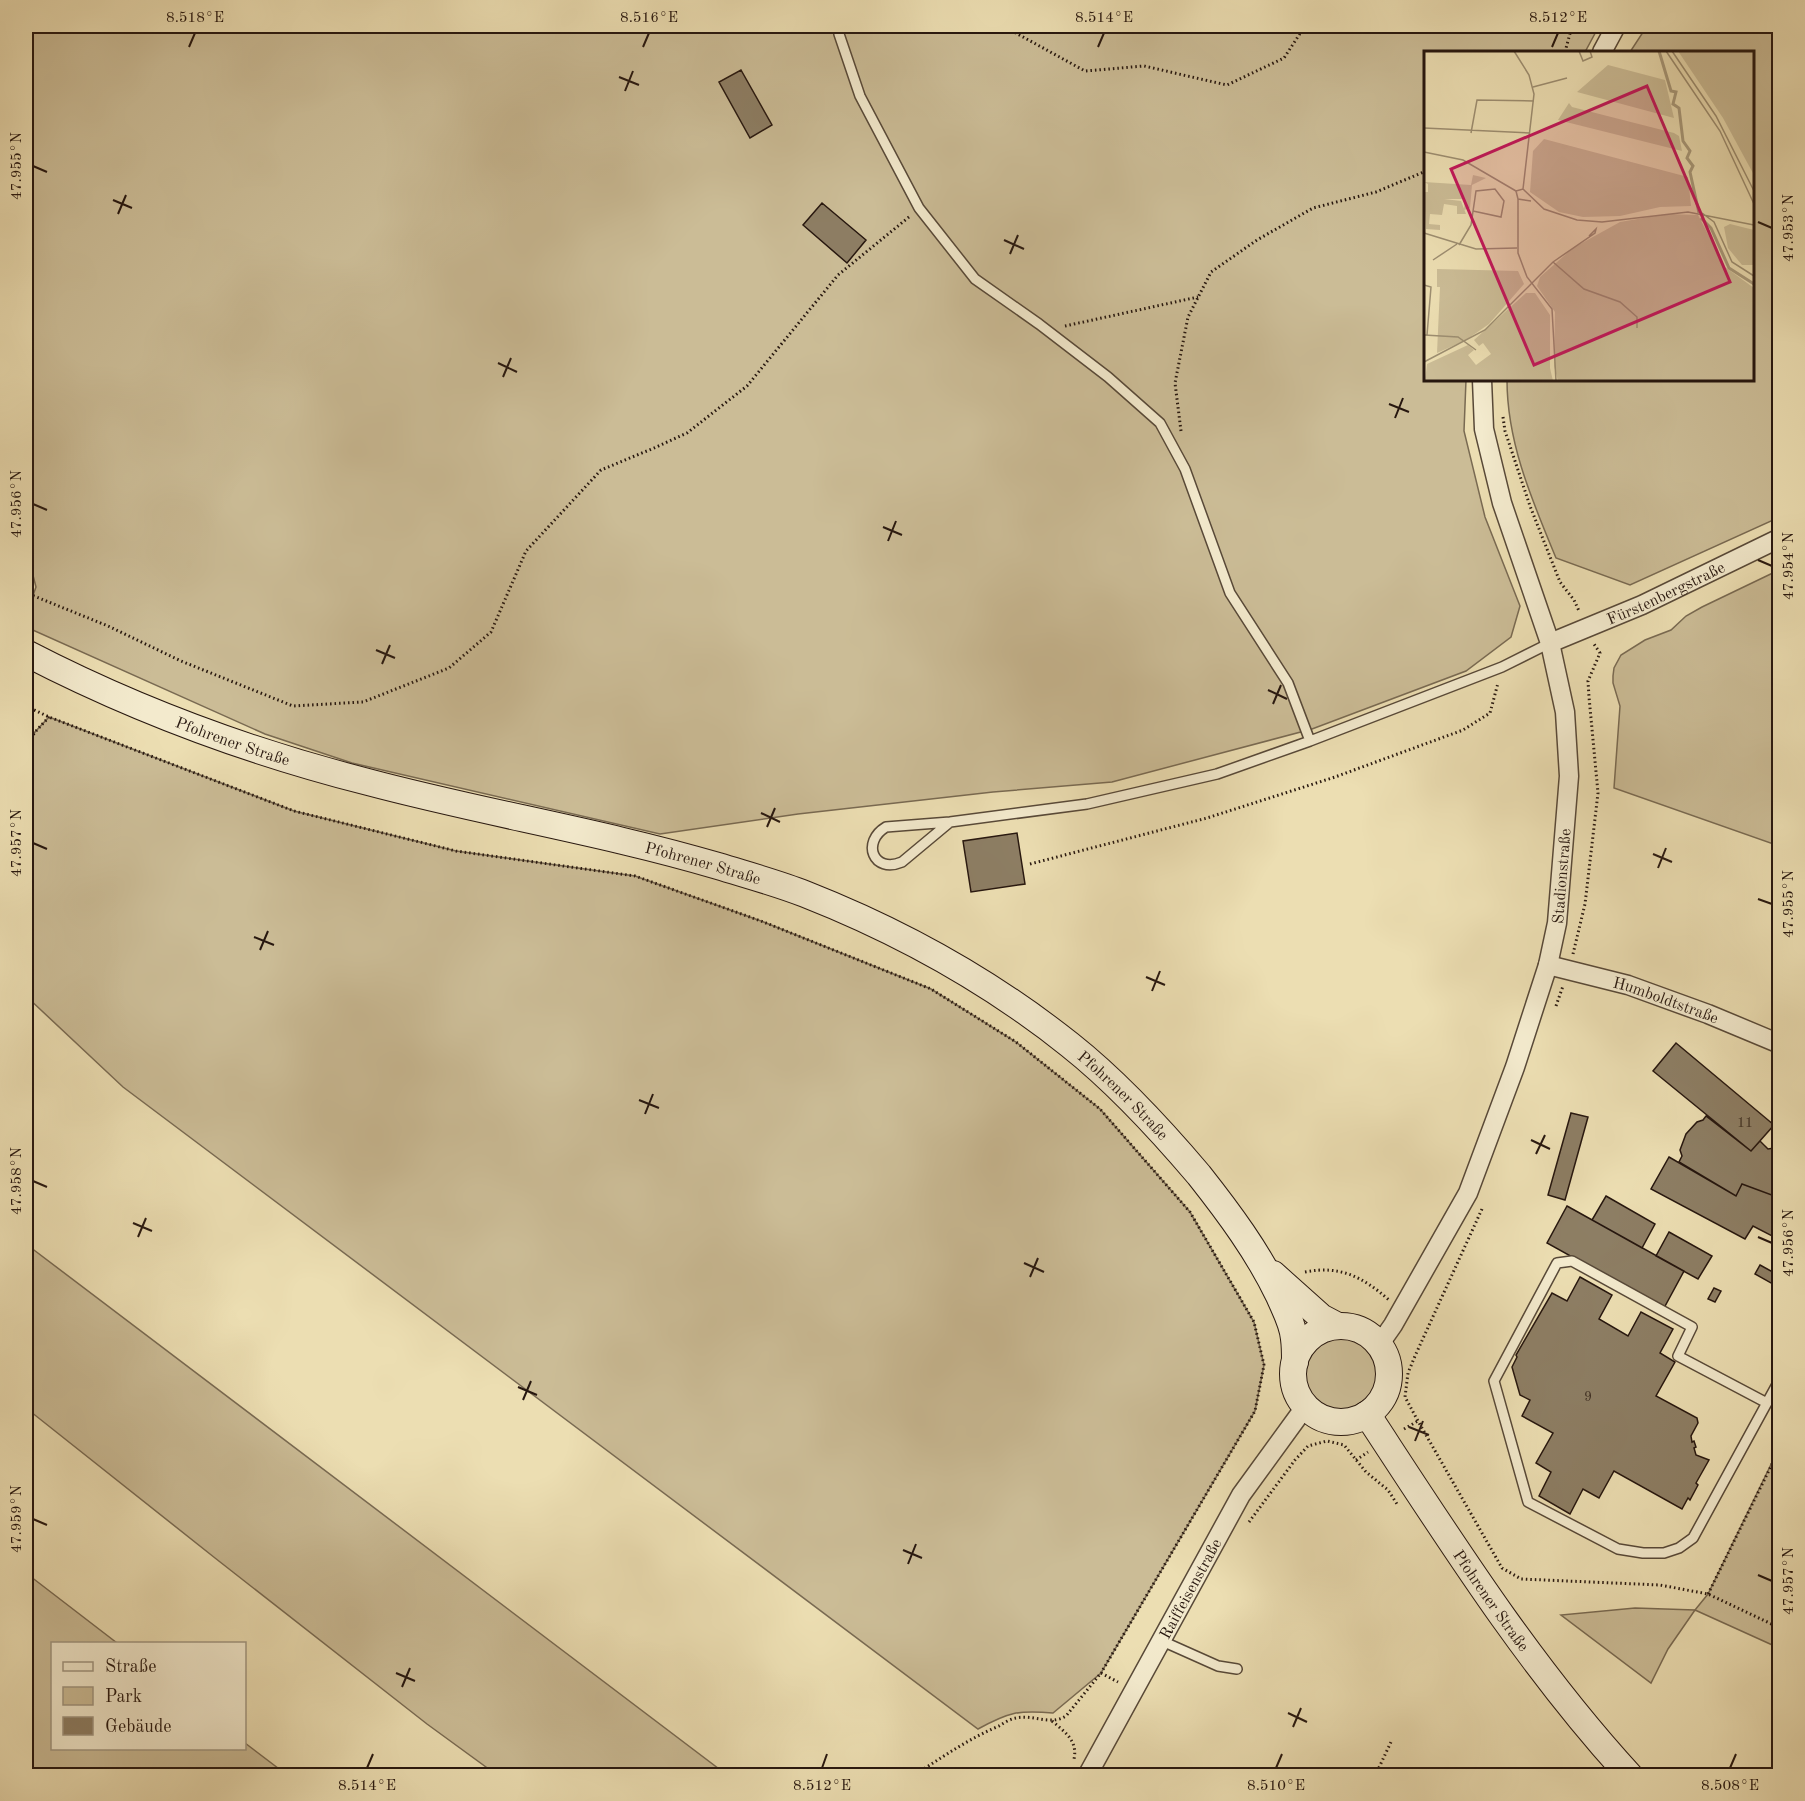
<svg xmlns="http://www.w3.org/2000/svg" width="1805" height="1801" viewBox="0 0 1805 1801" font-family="'Old Standard TT',serif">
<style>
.green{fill:#cbbc96;stroke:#796a52;stroke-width:1.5}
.building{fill:#8d7e64;stroke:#27170f;stroke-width:1.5}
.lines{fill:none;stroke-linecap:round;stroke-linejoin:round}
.lane-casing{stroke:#584938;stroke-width:12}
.street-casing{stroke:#584938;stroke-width:21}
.secondary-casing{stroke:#27170f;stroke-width:28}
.path{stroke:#27170f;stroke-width:3;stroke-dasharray:1.5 3;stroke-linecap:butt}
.lane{stroke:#f3eacd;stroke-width:9}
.street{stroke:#f3eacd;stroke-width:18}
.secondary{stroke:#f3eacd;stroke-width:26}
.ticks{fill:none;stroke:#27170f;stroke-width:2}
.labels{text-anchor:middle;stroke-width:4.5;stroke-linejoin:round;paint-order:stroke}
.number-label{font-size:14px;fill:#403124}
.street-label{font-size:16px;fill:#27170f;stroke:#f3eacd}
.inset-river{fill:none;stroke:#a99a7b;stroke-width:3}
.inset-road{fill:none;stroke:#9d8e71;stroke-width:1.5}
.view{fill:#c2185b;fill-opacity:0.15;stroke:#c2185b;stroke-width:3}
.inset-edge{fill:none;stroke:#27170f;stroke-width:3}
.neatline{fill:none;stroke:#27170f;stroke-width:2}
.ticks-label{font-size:15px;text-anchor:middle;fill:#27170f}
</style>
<rect width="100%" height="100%" fill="#ecdeb2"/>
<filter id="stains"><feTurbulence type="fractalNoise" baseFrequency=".00333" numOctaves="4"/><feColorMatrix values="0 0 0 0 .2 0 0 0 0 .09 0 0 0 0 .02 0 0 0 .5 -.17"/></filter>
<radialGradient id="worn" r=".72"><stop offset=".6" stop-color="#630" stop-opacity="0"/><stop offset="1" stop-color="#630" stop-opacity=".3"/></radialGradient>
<path class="green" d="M26 26H1599L1585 52H1426V380H1466L1464 431 1485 517 1520 606 1511 637 1466 671 1312 729 1112 782 993 792 798 814 660 834 352 763 265 734 26 627V615L36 587 26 548Z
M1647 26H1779L1780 517 1630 585 1556 558C1532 500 1507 443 1507 380H1752V52H1630Z
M1779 570V846L1614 788 1620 706 1613 683V676L1614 668 1621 655 1645 640 1671 630 1686 616 1702 607Z
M49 717 294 811 456 851 635 876 761 921 931 989 1016 1042 1100 1109 1190 1212 1254 1322 1264 1365 1255 1411 1101 1673 1053 1713C1018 1710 1009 1712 978 1729L123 1087 26 996V746L35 732Z
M26 1244 727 1775H497L427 1724 215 1558 26 1408Z
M1299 1374a41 41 0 1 1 82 0a41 41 0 1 1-82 0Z
M1779 1448V1648L1695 1610 1668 1649 1651 1683 1561 1615 1635 1608 1695 1610 1708 1594Z
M26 1573 117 1643 52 1644V1748H244L245 1743 287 1775H26Z"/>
<path class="building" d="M741 70 772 125 750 138 719 82Z
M822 203 866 240 847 263 803 225Z
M1017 833 1025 884 971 892 963 841Z
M1676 1043 1774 1125 1751 1151 1653 1071Z
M1571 1113 1588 1117 1565 1200 1548 1195Z
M1706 1116 1751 1151 1760 1141 1768 1149 1774 1148 1777 1155 1772 1160 1775 1177H1780V1198L1742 1184 1736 1196 1679 1162 1682 1156 1680 1150 1686 1134 1697 1122 1703 1120Z
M1669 1157 1736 1196 1742 1184 1780 1198V1240L1753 1226 1745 1239 1651 1189Z
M1606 1196 1655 1224 1642 1248 1592 1220Z
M1567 1206 1684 1271 1664 1308 1547 1243Z
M1669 1232 1712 1256 1698 1279 1656 1256Z
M1760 1265 1780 1276V1288L1755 1274Z
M1580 1277 1612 1295 1599 1319 1628 1336 1641 1312 1673 1329 1660 1353 1675 1362 1656 1396 1697 1418 1698 1423 1691 1436 1692 1442 1694 1441 1696 1447 1694 1448 1696 1455 1709 1460 1696 1483 1698 1485 1690 1500 1688 1498 1682 1509 1614 1471 1599 1498 1583 1489 1570 1514 1539 1496 1551 1472 1536 1463 1553 1433 1522 1416 1530 1400 1520 1395 1512 1367 1517 1357 1516 1355 1552 1293 1567 1301Z
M1714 1288 1721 1291 1715 1302 1708 1299Z"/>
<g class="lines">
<defs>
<path id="lane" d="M842 26 839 34 860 96 919 208 975 279 1039 324 1108 377 1160 423 1185 469 1230 593 1288 683 1310 741
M950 822 902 862C873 874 861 842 886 827L950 822 1087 804 1217 774 1310 741 1502 667 1550 643
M1767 1403 1678 1356 1692 1327 1572 1261 1557 1263 1494 1381 1528 1502 1618 1549 1643 1553H1664L1679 1548 1693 1538 1780 1379
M1162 1641 1218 1666 1237 1669"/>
<g id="street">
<path d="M1602 52 1616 26"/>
<path id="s1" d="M1550 643 1642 605 1780 538"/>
<path id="s2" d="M1548 965 1628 985 1708 1014 1780 1044"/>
<path id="s3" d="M1379 1345 1393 1325 1468 1193 1515 1067 1548 965 1557 923 1569 776 1565 712 1550 643 1502 503 1484 429 1482 380"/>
<path id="s4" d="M1087 1776 1241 1495 1305 1407"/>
</g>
<g id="secondary">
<path id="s5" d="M26 653C134 709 250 752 368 782 484 813 603 832 718 866 747 875 777 883 805 894 899 931 991 982 1070 1045 1118 1083 1160 1129 1199 1175 1229 1213 1258 1252 1279 1296 1285 1310 1293 1324 1294 1339 1295 1346 1295 1355 1295 1362"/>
<path d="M1273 1274 1321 1317 1338 1326"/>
<circle cx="1341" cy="1374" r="48"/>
<path id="s6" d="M1367 1414C1449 1539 1529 1666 1630 1776"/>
</g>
</defs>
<use href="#lane" class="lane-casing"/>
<use href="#street" class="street-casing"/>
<use href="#secondary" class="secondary-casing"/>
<path class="path" d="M1003 26 1085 71 1144 66 1227 85 1284 58 1305 26
M1565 52 1572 26
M1065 326 1198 297
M1503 417 1505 431 1530 506 1560 582 1574 600 1579 611
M1181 431 1175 383 1188 317 1211 272 1257 240 1313 208 1376 192 1426 171
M26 562C32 580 30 591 26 609
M29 594 108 626 181 661 293 706 363 702 449 668 491 632 526 551 601 470 654 448 687 433 747 386 838 275 909 217
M26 706 49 717 294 811 456 851 635 876 761 921 931 989 1016 1042 1100 1109 1190 1212 1254 1322 1264 1365 1255 1411 1101 1673
M26 730 35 732
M26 746 35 732 49 717
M1030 864 1207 818 1335 777 1463 730 1490 713 1498 683
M1573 954 1585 904 1598 793 1589 697 1588 681 1600 653 1594 644
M1556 1006 1563 986
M1482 1209 1415 1356 1408 1373 1405 1397 1418 1421 1502 1568 1521 1579 1660 1585 1708 1594 1780 1628
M1305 1272C1340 1265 1363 1277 1389 1300
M1404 1429 1418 1421
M1356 1460 1368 1452
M1249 1522 1295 1460 1308 1446 1327 1441 1344 1445 1366 1472 1388 1490 1397 1504
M1708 1594 1780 1448
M1052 1721C1065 1732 1078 1741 1074 1759
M913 1776C941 1758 968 1739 999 1726 1004 1723 1010 1719 1016 1718 1033 1714 1050 1726 1066 1716L1101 1673 1118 1682
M1375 1776 1391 1742
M1465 1776C1477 1771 1489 1771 1501 1776"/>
<use href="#lane" class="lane"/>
<use href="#street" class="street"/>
<use href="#secondary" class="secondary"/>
</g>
<path class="ticks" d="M189 47 195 33M643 47 649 33M1098 47 1104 33M1552 47 1558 33M619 77 639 85M625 91 633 71M33 166 47 172M113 200 132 208M118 214 126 195M1758 222 1772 228M1004 240 1024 249M1010 254 1018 235M498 363 517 372M503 377 511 358M1389 404 1409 412M1395 418 1403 398M33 504 47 510M883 527 902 535M888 541 896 521M1758 560 1772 566M376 650 395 658M382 664 390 645M1268 690 1287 699M1273 704 1281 685M761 813 780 822M767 827 775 808M33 843 47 849M1653 854 1672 862M1658 868 1666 848M1758 899 1772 904M254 937 274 945M260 950 268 931M1146 977 1165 985M1152 991 1160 971M639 1100 659 1108M645 1114 653 1094M1531 1140 1550 1149M1536 1154 1545 1135M33 1181 47 1187M133 1223 152 1231M138 1237 146 1218M1758 1237 1772 1243M1024 1263 1044 1272M1030 1277 1038 1258M518 1387 537 1395M523 1400 531 1381M1409 1427 1429 1435M1415 1441 1423 1421M33 1519 47 1525M903 1550 922 1558M908 1564 916 1544M1758 1575 1772 1581M396 1673 415 1681M402 1687 410 1668M1288 1713 1307 1722M1293 1727 1301 1708M367 1768 373 1754M822 1768 827 1754M1276 1768 1282 1754M1730 1768 1736 1754"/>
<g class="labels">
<g class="number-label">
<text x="1745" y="1127">11</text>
<text x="1588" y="1401">9</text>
</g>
<g class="street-label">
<text dy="6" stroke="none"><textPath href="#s1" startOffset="126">Fürstenbergstraße</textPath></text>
<text dy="6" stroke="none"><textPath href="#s5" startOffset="225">Pfohrener Straße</textPath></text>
<text dy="6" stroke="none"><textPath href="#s5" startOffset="711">Pfohrener Straße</textPath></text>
<text dy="6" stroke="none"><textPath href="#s3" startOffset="508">Stadionstraße</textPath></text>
<text dy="6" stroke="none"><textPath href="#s2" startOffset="123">Humboldtstraße</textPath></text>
<text dy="6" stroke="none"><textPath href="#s5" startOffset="1197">Pfohrener Straße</textPath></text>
<text dy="6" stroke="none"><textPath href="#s4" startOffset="214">Raiffeisenstraße</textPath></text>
<text dy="6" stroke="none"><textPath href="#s6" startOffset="224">Pfohrener Straße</textPath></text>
</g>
</g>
<g transform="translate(1424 51)">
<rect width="330" height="330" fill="#ecdeb2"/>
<path d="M254 0H330V124L299 67ZM184 14 241 29 250 67 153 41ZM145 52 148 56 250 82 255 85 258 100 134 69ZM120 88 264 126 267 155 236 156 196 165 159 166 135 161 106 141 109 100ZM49 124 62 127 48 134 46 157 40 159 41 148H20L37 150 42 163H33V155L20 153 18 164 6 163 5 173 16 174V179L2 178 0 141H4V133L0 131 47 134ZM243 163 274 164 301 216 330 237V330H134L130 315 131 261 113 235 116 226 149 197 196 171ZM306 173 330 179V214H318L304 197 300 176ZM13 218 94 220 100 233 65 273 42 289 13 302 16 236H13ZM102 242H111L126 264V317L129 330H1L3 313 44 294 50 299 44 304 52 314 67 303 59 292 55 295 50 289Z" fill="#cbbc96"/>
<path class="inset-river" d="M235 0 247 40 252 41 249 53 255 57 259 90 266 100 263 107 269 115 266 121 275 162M277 167 287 177 305 217 330 233"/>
<path class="inset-road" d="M56 0H75M90 0 105 24 110 43 99 138M155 0 159 10 168 6 166 0M242 0 296 80 330 153M248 0 292 65 330 140M109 36 143 27M0 77 106 82M47 82 53 49 110 50M0 101 39 109 92 140M92 140 99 138 120 158 153 169 178 171 264 161 330 174M92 140 94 148 107 150M94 148V202L103 226 128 258 132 330M278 162 290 171 308 211 330 225M0 182 52 198 93 197M35 194 47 174 52 140 71 138 80 150 77 166 49 160M9 209 33 193M129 211 160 238 196 251 213 266V277M0 234 7 236 3 284M0 284 34 286 52 299M0 311 61 279 129 211 171 182 172 178 165 185"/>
<path class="view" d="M223 35 306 231 110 314 27 118Z"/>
<rect width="330" height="330" class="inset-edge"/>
</g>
<rect width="1805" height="1801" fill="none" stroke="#ecdeb2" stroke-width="66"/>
<rect x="51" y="1642" width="195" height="108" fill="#f3eacd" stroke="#a19681" stroke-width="1.5"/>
<rect x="63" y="1662" width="30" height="9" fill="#f3eacd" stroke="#a19681" stroke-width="1.5"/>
<text x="105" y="1672" font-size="18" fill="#27170f">Straße</text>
<rect x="63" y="1687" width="30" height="18" fill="#cbbc96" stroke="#a19681" stroke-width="1.5"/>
<text x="105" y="1702" font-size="18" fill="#27170f">Park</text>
<rect x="63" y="1717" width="30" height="18" fill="#8d7e64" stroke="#a19681" stroke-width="1.5"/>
<text x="105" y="1732" font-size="18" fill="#27170f">Gebäude</text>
<rect x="33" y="33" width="1739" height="1735" class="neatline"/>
<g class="ticks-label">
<text x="195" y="22">8.518°E</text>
<text x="649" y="22">8.516°E</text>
<text x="1104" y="22">8.514°E</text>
<text x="1558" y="22">8.512°E</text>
<text transform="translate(16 166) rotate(-90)" y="5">47.955°N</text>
<text transform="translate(1788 228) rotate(-90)" y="5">47.953°N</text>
<text transform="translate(16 504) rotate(-90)" y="5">47.956°N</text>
<text transform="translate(1788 566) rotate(-90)" y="5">47.954°N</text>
<text transform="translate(16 843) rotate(-90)" y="5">47.957°N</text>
<text transform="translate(1788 904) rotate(-90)" y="5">47.955°N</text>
<text transform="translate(16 1181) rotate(-90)" y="5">47.958°N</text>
<text transform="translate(1788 1243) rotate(-90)" y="5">47.956°N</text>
<text transform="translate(16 1519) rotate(-90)" y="5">47.959°N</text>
<text transform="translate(1788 1581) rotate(-90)" y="5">47.957°N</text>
<text x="367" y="1790">8.514°E</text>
<text x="822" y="1790">8.512°E</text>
<text x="1276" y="1790">8.510°E</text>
<text x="1730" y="1790">8.508°E</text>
</g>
<rect width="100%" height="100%" filter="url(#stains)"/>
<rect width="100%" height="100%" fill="url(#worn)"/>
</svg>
